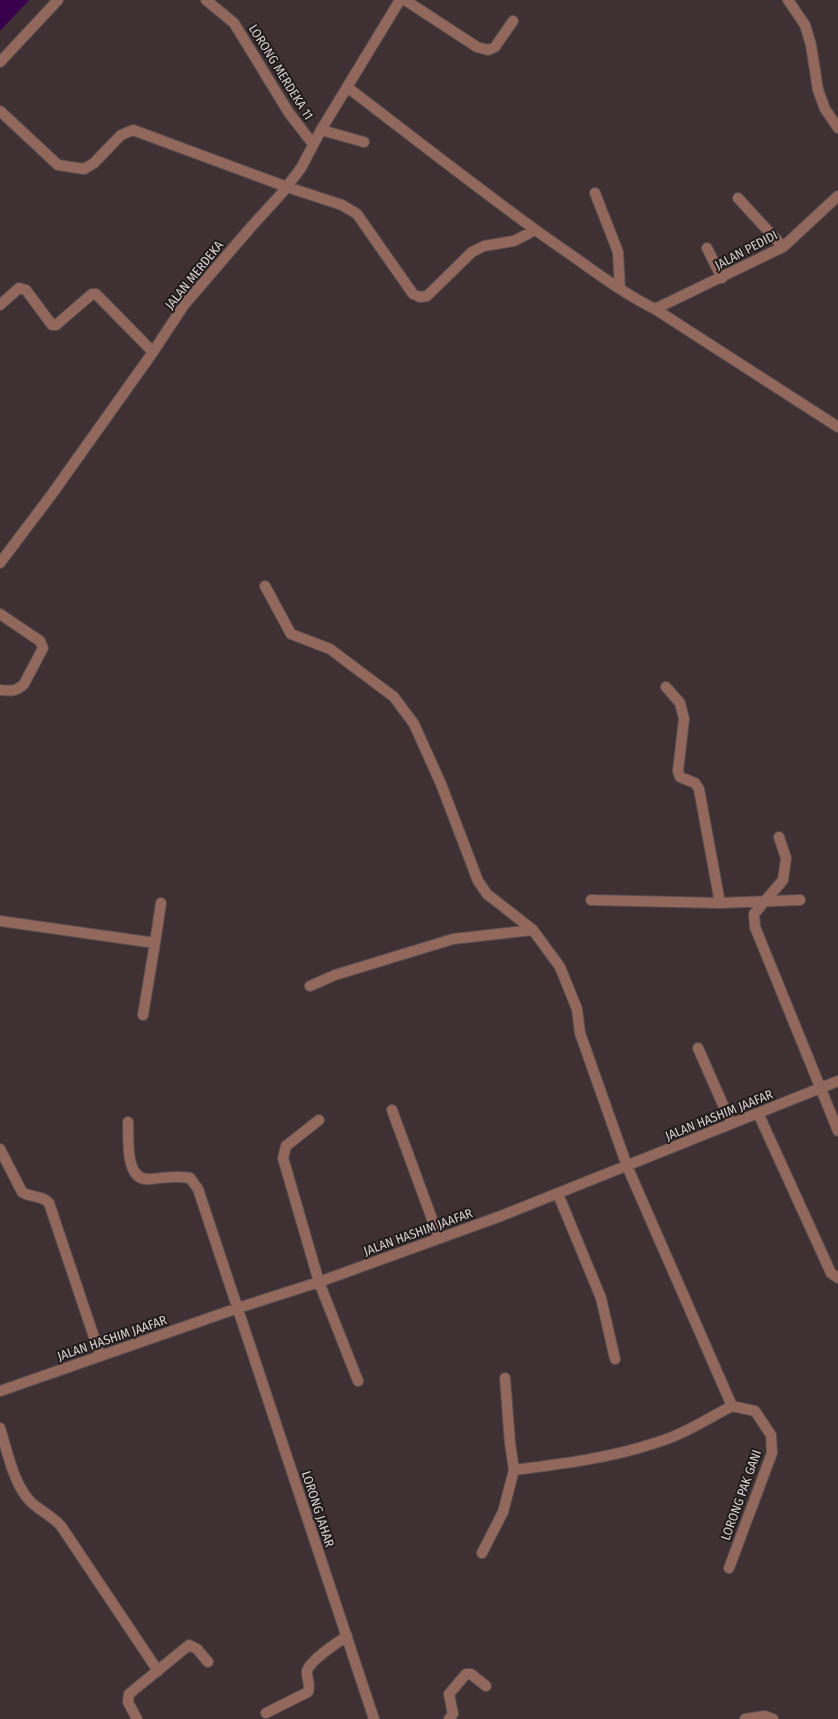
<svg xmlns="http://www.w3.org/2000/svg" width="838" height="1719" viewBox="0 0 838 1719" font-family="'Fira Sans Condensed',sans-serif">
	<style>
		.water { fill: #39004e }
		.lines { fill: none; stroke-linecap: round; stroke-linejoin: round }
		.minor-casing { stroke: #5b4e4f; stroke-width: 12 }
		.minor { stroke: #93685c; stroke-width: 10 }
		.labels { text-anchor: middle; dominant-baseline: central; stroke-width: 4; stroke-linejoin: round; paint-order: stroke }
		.street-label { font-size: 13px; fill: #dad0d1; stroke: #211b1c }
	</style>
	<rect width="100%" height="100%" fill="#3f3133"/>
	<path class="water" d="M0 0H29L0 31Z"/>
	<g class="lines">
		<g class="minor-casing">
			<path id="minor" d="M206 0 234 23 289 113 313 144
				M405 0 477 47 488 50 495 47 513 21
				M788 0 805 25 811 45 818 90 825 109 838 128
				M0 62 58 0
				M347 87C418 141 488 197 561 248 592 269 622 293 655 309L838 427
				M0 111 58 165 84 169 94 163 121 135 133 130 287 187 342 205 357 214 413 294 420 297 427 296 472 252 484 246 514 241 535 230
				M321 130 364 142
				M595 193 618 252 620 289
				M738 198 783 247
				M707 248 722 278
				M0 305 19 288 26 290 52 325H56L92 294H96L153 352
				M655 309 783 247 838 196
				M0 563 52 494 153 352 184 305 251 227 282 193 301 168 321 130 400 0
				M265 586 291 634 330 649 394 697 414 724 441 784 478 881 487 894 533 930 560 967 577 1009 580 1033 627 1166 732 1406C707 1419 683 1435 655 1443 610 1458 562 1464 514 1470
				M0 614 40 641 43 648 24 684C16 692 10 691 0 690
				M666 687 680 703 684 719 678 771 680 777 695 783 699 789 720 903
				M779 837 786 858 783 880 754 914 755 927 838 1131
				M591 900 720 903 800 900
				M0 921 155 943 143 1015
				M155 943 161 903
				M310 986 335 975 453 939 533 930
				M698 1048 731 1123
				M392 1110 439 1238
				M758 1113 831 1273 838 1278
				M319 1120 286 1146 283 1158 319 1282 358 1381
				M128 1122C129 1138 124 1182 150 1179 165 1178 175 1175 190 1178L198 1189 374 1719
				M0 1149 22 1192C31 1198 42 1195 49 1203L100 1355
				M558 1194 601 1298 615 1359
				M0 1391 238 1308 319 1282 501 1216 838 1081
				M0 1428C7 1450 14 1487 32 1503 41 1511 52 1516 61 1526L158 1671
				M482 1553 503 1512 514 1470 510 1443 505 1378
				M729 1568 772 1453 771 1435 755 1411 732 1406
				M266 1713 308 1692C311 1683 306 1678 307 1671 310 1660 337 1643 347 1636
				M137 1719 128 1702 129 1694 189 1645 197 1649 208 1662
				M449 1719 453 1714 449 1694 466 1674H471L486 1686
				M745 1719 765 1716 773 1719"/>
		</g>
		<use href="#minor" class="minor"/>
	</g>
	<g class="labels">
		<g class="street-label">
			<text transform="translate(281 72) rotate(58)">LORONG MERDEKA 11</text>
			<text transform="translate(746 250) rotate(-28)">JALAN PEDIDI</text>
			<text transform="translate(194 275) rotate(-51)">JALAN MERDEKA</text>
			<text transform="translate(719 1115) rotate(-22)">JALAN HASHIM JAAFAR</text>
			<text transform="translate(418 1232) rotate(-20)">JALAN HASHIM JAAFAR</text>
			<text transform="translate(112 1338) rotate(-19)">JALAN HASHIM JAAFAR</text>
			<text transform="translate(741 1495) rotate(-70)">LORONG PAK GANI</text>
			<text transform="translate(318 1509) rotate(72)">LORONG JAHAR</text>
		</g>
	</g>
</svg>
